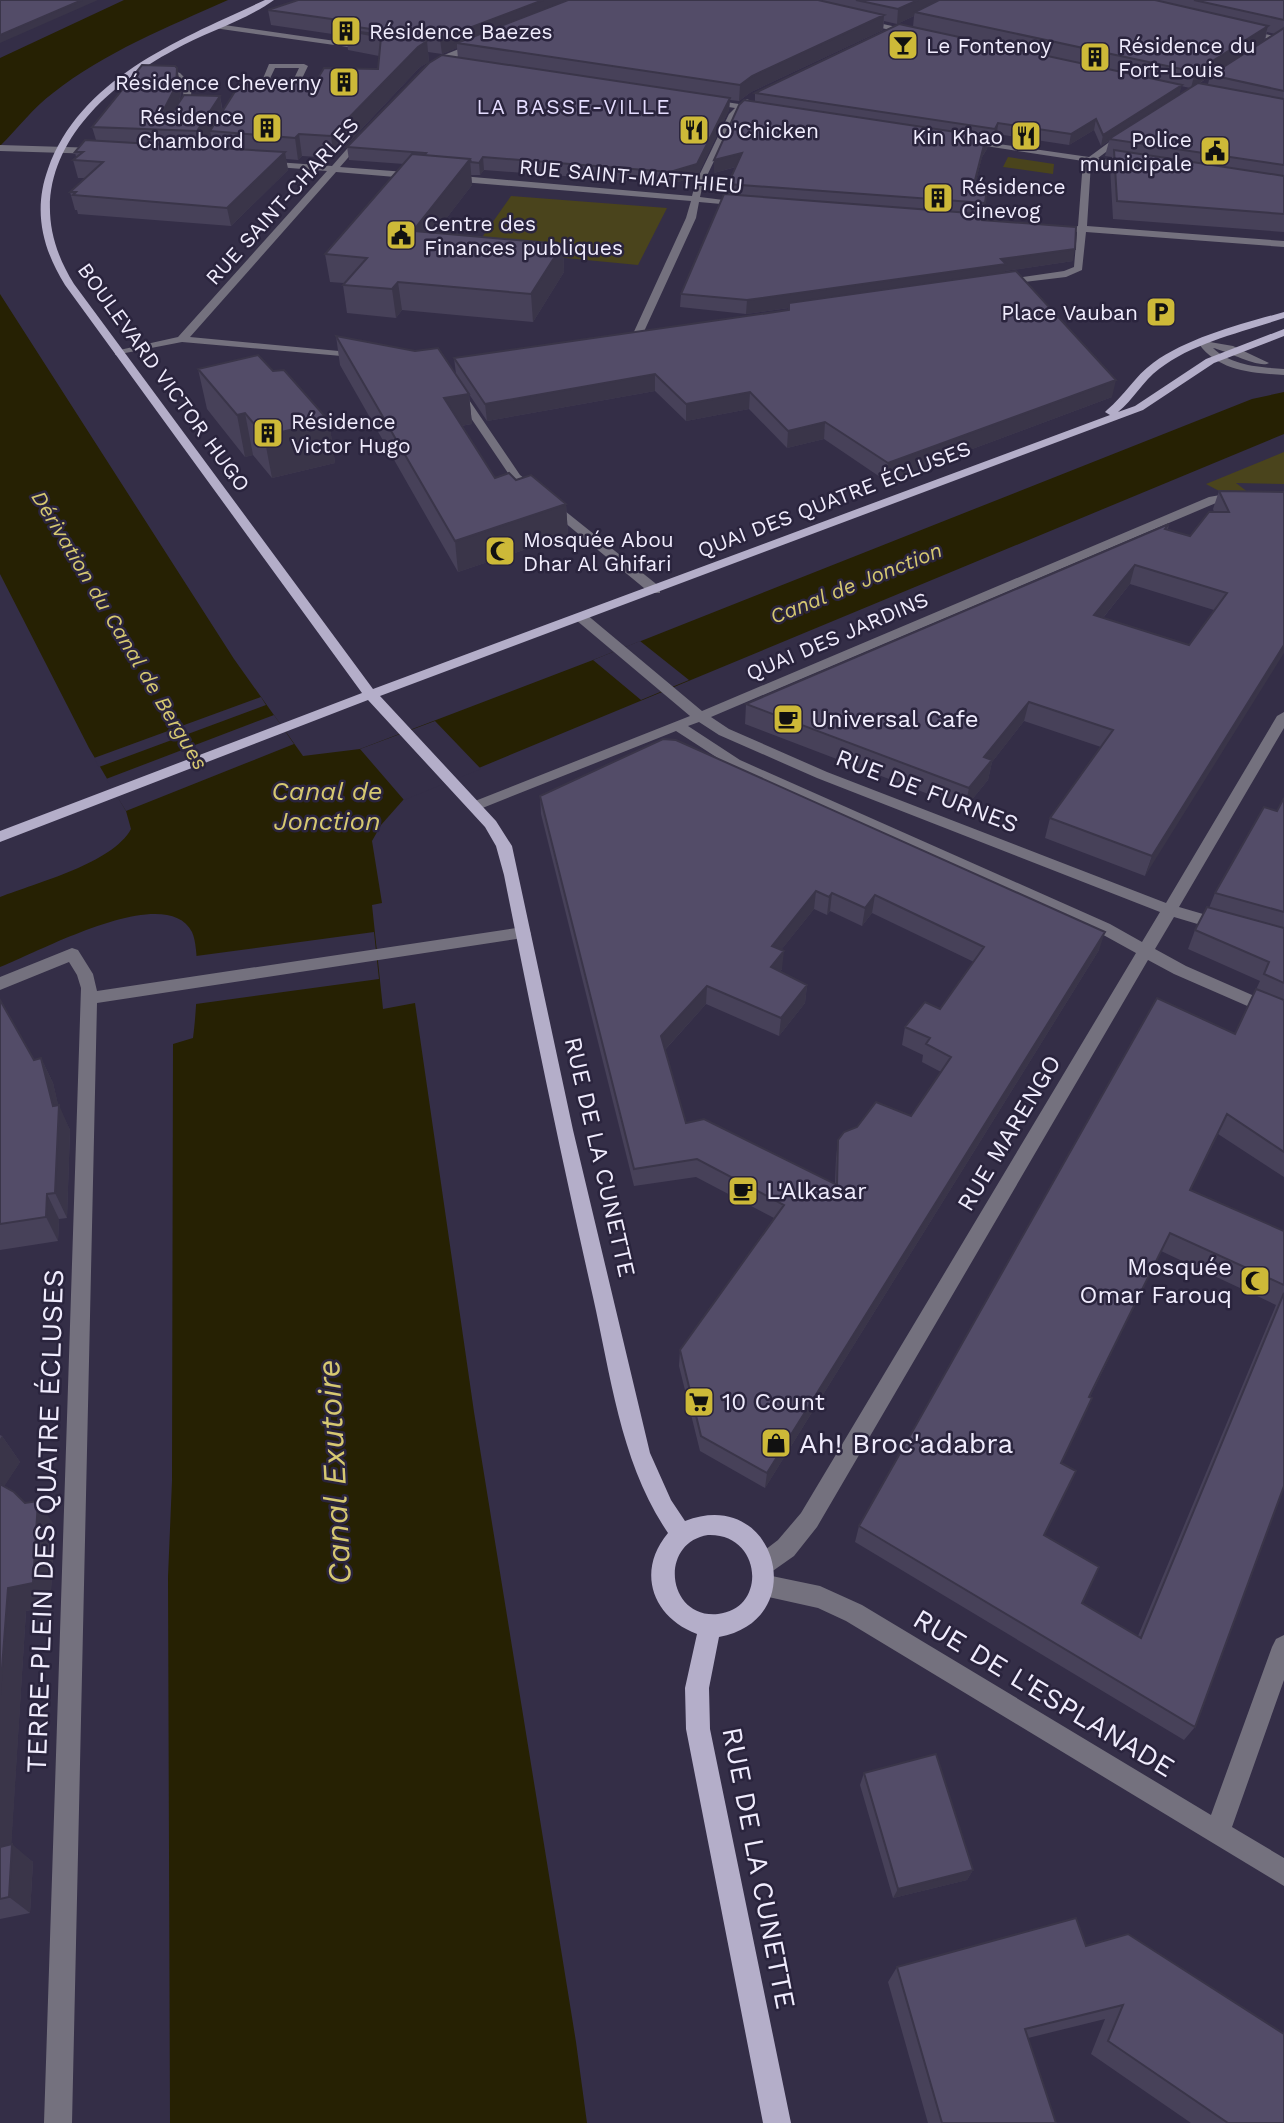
<svg xmlns="http://www.w3.org/2000/svg" width="1284" height="2123" viewBox="0 0 1284 2123" font-family="'Work Sans',sans-serif">
	<style>
		.green { fill: #4a441c }
		.water { fill: #262103 }
		.pier { fill: #342e47 }
		.lines { fill: none; stroke-linecap: round; stroke-linejoin: round }
		.minor { fill: #74717e; fill-rule: evenodd }
		.major { fill: #b4aec9; fill-rule: evenodd }
		.wall { fill: #474159; fill-rule: evenodd }
		.shaded-wall { fill: #3a3549 }
		.building { fill: #534c68; stroke: #3a3549; stroke-width: 2; fill-rule: evenodd }
		.labels { text-anchor: middle; dominant-baseline: central; stroke-width: 5; stroke-linejoin: round; paint-order: stroke }
		.far-poi-label { font-size: 21px; fill: #f0ecfd; stroke: #2a243d; text-anchor: start }
		.far-neighbourhood-label { font-size: 21px; letter-spacing: 2px; fill: #e5ddff; stroke: #2a243d }
		.far-street-label { font-size: 21px; fill: #f0ecfd; stroke: #2a243d }
		.far-water-label { font-size: 21px; font-style: italic; fill: #d6c871; stroke: #2a243d }
		.poi-label { font-size: 24px; fill: #f0ecfd; stroke: #2a243d; text-anchor: start }
		.street-label { font-size: 24px; fill: #f0ecfd; stroke: #2a243d }
		.water-label { font-size: 26px; font-style: italic; fill: #d6c871; stroke: #2a243d }
		.near-poi-label { font-size: 28px; fill: #f0ecfd; stroke: #2a243d; text-anchor: start }
		.near-street-label { font-size: 28px; fill: #f0ecfd; stroke: #2a243d }
		.near-water-label { font-size: 32px; font-style: italic; fill: #d6c871; stroke: #2a243d }
	</style>
	<rect width="100%" height="100%" fill="#342e47"/>
	<path class="green" d="M1008 157 1054 164 1053 174 1003 167Z
		M511 196 667 208 638 265 493 251 478 243Z
		M1284 452V484L1236 483 1249 493H1223L1206 484Z"/>
	<path class="water" d="M124 0H228C168 27 105 52 53 93 33 108 18 128 0 146V58Z
		M0 294 234 659 303 756 360 749 593 660 1252 399 1284 392V434L404 799 381 825 372 841 382 903 372 905 383 1009 415 1003 474 1412 576 2042 587 2123H170L168 1577 172 1481 173 1044 193 1038C196 1016 201 951 192 932 166 881 37 953 0 967V897C36 883 113 863 131 829L126 811 89 748 0 574Z"/>
	<path class="pier" d="M640 641 689 680 641 700 593 660Z
		M261 697 266 705 99 767 94 758Z
		M274 715 294 744 126 811 106 779Z
		M435 721 481 769 404 800 360 749Z
		M374 932 379 979 196 1004V956Z"/>
	<g class="lines">
		<path class="minor" d="M860 19 915 31 919 33 915 35 857 23Z
			M217 24 370 46 374 48 370 50 214 28Z
			M1242 29 1284 38V42L1239 33Z
			M476 42 483 44 431 70 424 68 444 55Z
			M269 64H304L308 66 295 93 273 91 289 89 299 68H275L263 93H257Z
			M156 66 180 73 192 85 190 106 183 117 176 115 182 106 184 86 174 77 156 70Z
			M706 99 739 104 747 99 751 101 747 105 765 110 761 112 743 109 736 115 703 184 700 197 747 203 743 206 699 202 696 218 641 338 632 336 686 218 691 201 450 181 446 178 450 175 692 196 695 184 729 114 735 108 703 103Z
			M1123 132 1130 134 1098 158 1139 166 1135 169 1091 163 1087 226 1284 241V247L1086 232 1082 270 1066 277 999 285 997 283 1002 280 1064 271 1074 267 1077 232 1066 229 1078 226 1083 161 966 143 963 139 1089 157Z
			M360 134 367 136 340 167 419 173 423 176 419 179 336 172 190 337 360 353 365 356 364 358 182 342 115 355V351L178 337 327 171 265 166 262 161 332 166Z
			M0 145 98 148 102 151 98 154 0 151Z
			M1204 341 1233 346 1269 363C1260 369 1227 351 1213 348 1232 366 1259 367 1284 369V375C1253 373 1218 371 1199 344Z
			M453 388H461L520 475 660 587V593H650L512 479 452 390Z
			M1237 492 1284 493V501L1237 500 1216 503 711 717 729 729 827 772 1166 903 1277 716 1284 712V728L1179 907 1227 921 1229 925 1221 931 1174 917 1155 949 1186 966 1284 1009V1022L1174 974 1148 960 817 1527 794 1556 767 1575 820 1586 862 1605 1211 1815 1272 1647 1276 1639 1284 1635V1680L1232 1827 1284 1858V1886L846 1621 818 1608 764 1596 756 1593 753 1585 756 1577 761 1575 756 1573 753 1565 756 1557 778 1540 801 1513 1136 953 1098 932 730 766 676 731 480 809 475 811 468 806 470 803 690 716 576 620V614H586L702 711 1209 497ZM699 722 719 735 817 778 1160 912 1142 942 1110 924 740 760 688 726Z
			M523 927 531 933 529 937 97 1003 72 2123H44L81 988 77 975 69 962 0 990V977L72 948 78 950 93 974 97 991Z"/>
		<path class="major" d="M265 0H274C245 21 206 32 174 50 84 98 10 182 74 284L373 689 1110 415 1105 412 1107 410C1124 396 1135 376 1153 363 1189 337 1241 324 1284 312V318C1243 332 1194 342 1159 369 1143 381 1133 400 1118 412L1135 406 1206 359 1284 329V336L1214 363 1143 410 380 696 496 821 512 846 573 1130 650 1453 671 1500 685 1521C776 1485 813 1620 719 1637L709 1688 710 1729 791 2123H763L686 1729 685 1688 697 1634C652 1617 636 1571 668 1533 621 1464 611 1377 593 1297 561 1156 532 1016 504 875L496 846 485 827 368 700 0 842V831L362 693 65 285C42 248 33 210 48 169 81 76 184 38 265 0ZM708 1535C762 1533 768 1609 718 1614 667 1619 658 1543 708 1535Z"/>
	</g>
	<path class="wall" d="M298 0H1284V232L1113 219 1110 167 1112 157 1105 156 1109 141 1101 146 1094 130 1069 145 997 134 993 140 989 139 987 149 982 157 974 188 987 189 982 220 1073 261 1005 271 1004 273 1112 397 886 481 824 439 787 448 749 409 686 421 655 391 487 421 469 394 472 424 461 426 495 478 516 480 566 504 568 535 458 572 340 365 336 336 456 374 454 358 789 310V308L746 314 680 307 681 294 728 194V184L736 167 714 173 755 102V93L913 27 914 16 897 24 884 21 883 30 751 92 739 101 730 100 729 110 697 177 670 184 484 170 480 175H471L472 185 435 233 563 244 564 272 533 322 402 310 396 318 347 313 343 285 344 283 330 282 325 254 404 164 349 160 347 147 458 58 457 48 442 54 428 52 429 62 420 67 334 158 302 156 298 160 286 159 288 170 231 226 78 214 77 210H75L70 192 85 178H78L73 160 76 157 75 152 96 140 92 127 181 87 180 101 220 96 223 112 315 83 378 69 379 56 348 50 346 36 271 25 268 10ZM1267 32 1275 34 1265 41ZM1210 76 1208 84 1200 83ZM1181 86 1190 88 1179 95ZM211 135 213 147H203Z
		M198 369 273 371 329 421 335 463 272 478 253 455 245 457 207 409Z
		M1219 491 1284 492 1145 876 1045 838 1050 818 1101 747 1024 721 992 762 988 780 965 808 745 724 746 704 1169 524 1168 529 1190 536 1214 512 1213 509ZM1130 584 1214 610 1189 645 1103 618Z
		M540 796 1099 950 765 1488 700 1451 679 1366 680 1350 774 1218 696 1177 634 1186 541 814ZM814 909 827 915 830 911 862 926 872 913 974 962 940 1009 905 1027 902 1045 923 1055 922 1062 941 1072 911 1116 838 1140 836 1158 835 1184 686 1123 665 1050 706 1004 779 1036 805 1003 807 985 780 972 782 969 781 950Z
		M1284 798V1177L1218 1134 1190 1190 1284 1231V1486L1195 1727 1184 1740 855 1542 859 1526 1235 1034 1260 981 1188 949 1195 930 1209 908 1215 893 1277 811ZM1161 1251 1276 1305 1138 1636 1082 1603 1044 1535 1061 1463 1092 1398 1090 1397Z
		M0 1000 34 1060 41 1058 53 1083 58 1105 70 1130 67 1218 59 1219 58 1241 0 1250Z
		M0 1435 2 1436 20 1462 4 1486 55 1526 50 1606 26 1611 11 1845 33 1862 30 1913 0 1919Z
		M864 1773 973 1870 967 1880 893 1898 860 1785Z
		M1086 1946 1284 2123H1191L1091 2054 1105 2019 1028 2038 1056 2123H928L888 1982 897 1967Z"/>
	<path class="shaded-wall" d="M82 0H98L0 43V35Z
		M543 0H583L457 43V48L442 54 440 39Z
		M918 0H947L915 12 914 16 897 24 898 9Z
		M884 15 883 30 751 92 739 101 740 85 752 76Z
		M1268 26 1264 41 1211 75 1210 76 1191 88 1195 72Z
		M427 41 429 62 420 67 334 158 331 136 418 47Z
		M177 68 181 87 179 105 166 130 162 113Z
		M1182 85 1179 95 1101 146 1103 135Z
		M220 96 223 116 210 131 211 135 201 151 197 131Z
		M730 98 729 110 697 177 670 184V172Z
		M1096 119 1094 130 1069 145 1071 134Z
		M998 123 997 134 993 140 995 129Z
		M299 134 302 156 298 160 295 138Z
		M989 137 987 149 982 157 971 200 973 188 984 145Z
		M285 152 288 170 231 226 227 208Z
		M742 153V165L714 173V160Z
		M483 157 484 170 480 175 479 163Z
		M470 159 472 185 416 258 413 231Z
		M563 244 564 272 533 322 531 294Z
		M1075 249 1073 261 1005 271 1004 277 746 314 747 300 1001 259Z
		M398 282 402 310 396 318 392 289Z
		M655 374V391L487 421 485 404Z
		M1116 380 1112 397 886 481 888 463Z
		M750 392 749 409 686 421V404Z
		M469 394 472 424 447 428 444 398Z
		M245 413 253 455 245 457 237 415Z
		M329 421 335 463 272 478 264 436Z
		M825 422 824 439 787 448 788 431Z
		M566 504 568 535 458 572 455 541Z
		M1135 565 1130 584 1089 635 1094 615Z
		M1284 645V653L1145 876 1152 856Z
		M1029 702 1024 721 992 762 988 780 965 808 969 788 984 757Z
		M816 891 814 909 770 964 772 946Z
		M832 893 830 911 827 915 829 897Z
		M875 895 872 913 862 926 865 908Z
		M1105 932 1099 950 765 1488 767 1473Z
		M784 951 782 969 769 985 771 967Z
		M807 985 805 1003 779 1036 781 1018Z
		M707 986 706 1004 661 1054V1036Z
		M41 1058 53 1083 59 1108V1105L70 1130 67 1218 55 1193 53 1106Z
		M47 1194 59 1219 58 1241 46 1217Z
		M2 1436 20 1462 0 1493V1439Z
		M38 1501 55 1526 50 1606 26 1611 10 1866 0 1858V1695L8 1588Z
		M12 1844 33 1862 30 1913 9 1897Z
		M973 1870 967 1880 893 1898 898 1889Z"/>
	<path class="building" d="M0 0H82L0 35Z
		M298 0H543L440 39 350 26 353 22 268 10Z
		M568 0H818L884 15 752 76 740 85 457 43Z
		M856 0H918L898 9Z
		M939 0H1155L1268 26 1195 72 915 12Z
		M1194 0H1284V20Z
		M899 24 1182 85 1103 135 1096 119 1071 134 998 123 995 129 755 93Z
		M1284 28V91L1211 75Z
		M345 30 427 41 418 47 331 136 299 134 295 138 210 131 241 82 315 83 324 68 378 69 381 37Z
		M442 55 730 98 697 164 670 172 483 157 479 163 471 162 470 159 424 155 426 153 347 147 429 63Z
		M142 65 175 66 177 68 176 86 162 113H172L184 95 220 96 197 131 92 127Z
		M1198 83 1284 99V165L1109 139Z
		M744 100 989 137 984 145 973 188 987 189 985 203 728 184 742 153 714 160 739 105Z
		M85 140 285 152 227 208 73 195 76 192H70L103 162 73 160 83 152H75Z
		M1114 150 1284 176V214L1117 201Z
		M412 154 470 159 413 231 563 244 531 294 398 282 392 289 343 285 367 258 325 254Z
		M724 194 983 214 982 220 1076 227 1075 249 1001 259 1006 264 747 300 681 294Z
		M1016 271 1116 380 888 463 825 422 788 431 750 392 686 404 655 374 485 404 454 358 789 310V303Z
		M336 336 415 351 438 348 469 394 444 398 495 478 509 473 516 480 531 475 566 504 455 541Z
		M258 355 273 371 284 370 329 421 264 436 245 413 237 415 198 369Z
		M1219 491 1284 492V645L1152 856 1050 818 1113 730 1029 702 984 757 992 760 969 788 746 704 1169 524 1165 529 1190 536 1209 512H1229ZM1135 565 1227 593 1189 645 1094 615Z
		M663 739 676 740 1105 932 767 1473 701 1436 680 1350 784 1205 697 1159 634 1169 540 796ZM816 891 829 897 832 893 865 908 875 895 984 947 940 1009 925 1002 905 1027 930 1038 926 1044 951 1057 911 1116 876 1102 857 1127 844 1132 838 1140 837 1185 704 1119 686 1123 661 1036 707 986 781 1018 807 985 771 967 784 951 772 946Z
		M1284 798V912L1215 893 1264 807 1277 811Z
		M1207 907 1284 928V983L1264 974 1269 962 1195 930Z
		M1256 989 1284 1000V1152L1227 1114 1190 1190 1284 1231V1285L1170 1233 1089 1397 1092 1398 1061 1463 1076 1471 1044 1535 1099 1567 1082 1603 1141 1638 1284 1293V1486L1195 1727 859 1526 1157 998 1235 1034Z
		M0 1000 34 1060 41 1058 53 1106 59 1105 55 1193 47 1194 46 1217 0 1224Z
		M0 1484 14 1492 25 1503 38 1501 33 1583 8 1588 0 1695Z
		M936 1754 973 1870 898 1889 864 1773Z
		M12 1844 9 1897 0 1899V1847Z
		M1076 1918 1086 1946 1128 1934 1284 2034V2123H1228L1108 2041 1123 2005 1025 2029 1056 2123H942L897 1967Z"/>
	<defs>
		<g id="building-square" transform="scale(1.575)"><rect x="-9" y="-9" width="18" height="18" rx="4" fill="#cdb938" stroke="#2a243d"/><path d="M-4-6H4V6H1V3H-1V6H-4ZM-2.5-4.3h1.7v1.8h-1.7ZM.8-4.3h1.7v1.8H.8ZM-2.5-1h1.7V.8h-1.7ZM.8-1h1.7V.8H.8Z" fill="#111"/></g>
		<g id="bar-square" transform="scale(1.575)"><rect x="-9" y="-9" width="18" height="18" rx="4" fill="#cdb938" stroke="#2a243d"/><path d="M-6-5H6L.8 .8V4.5H3.5V6h-7V4.5H-.8V.8Z" fill="#111"/></g>
		<g id="restaurant-square" transform="scale(1.575)"><rect x="-9" y="-9" width="18" height="18" rx="4" fill="#cdb938" stroke="#2a243d"/><path d="M-5-6h1v4h1v-4h1v4h1v-4h1v5L-1.5 .5V6h-2V.5L-5-1ZM5-6V6H3V1.5H1.5Q1.5-4 5-6Z" fill="#111"/></g>
		<g id="civic-square" transform="scale(1.575)"><rect x="-9" y="-9" width="18" height="18" rx="4" fill="#cdb938" stroke="#2a243d"/><path d="M-.6-6.5H3V-4.5H.6V-3L4-1V1h2V6H-6V1h2V-1L-.6-3ZM-1.2 2.5V6h2.4V2.5Z" fill="#111"/></g>
		<g id="parking-square" transform="scale(1.575)"><rect x="-9" y="-9" width="18" height="18" rx="4" fill="#cdb938" stroke="#2a243d"/><path d="M-3.5-5.5H1a3.5 3.5 0 0 1 0 7H-1V5.5H-3.5ZM-1-3.4V-.6H.8a1.4 1.4 0 0 0 0-2.8Z" fill="#111"/></g>
		<g id="mosque-square" transform="scale(1.575)"><rect x="-9" y="-9" width="18" height="18" rx="4" fill="#cdb938" stroke="#2a243d"/><path d="M3.5-4.9A6 6 0 1 0 3.5 4.9A5 5 0 1 1 3.5-4.9Z" fill="#111"/></g>
		<g id="cafe-square" transform="scale(1.575)"><rect x="-9" y="-9" width="18" height="18" rx="4" fill="#cdb938" stroke="#2a243d"/><path d="M-5.5-4.5H6V0H3Q3 3.5 0 3.5H-2.5Q-5.5 3.5-5.5 0ZM3-3.2v2h1.7v-2ZM-6 4.5H4V6H-6Z" fill="#111"/></g>
		<g id="supermarket-square" transform="scale(1.575)"><rect x="-9" y="-9" width="18" height="18" rx="4" fill="#cdb938" stroke="#2a243d"/><path d="M-6-5.5h2.5l.6 2H6L4.5 2H-2.5L-4.4-4H-6ZM-1.5 3.2a1.3 1.3 0 1 0 .1 0ZM3 3.2a1.3 1.3 0 1 0 .1 0Z" fill="#111"/></g>
		<g id="shop-square" transform="scale(1.575)"><rect x="-9" y="-9" width="18" height="18" rx="4" fill="#cdb938" stroke="#2a243d"/><path d="M-5-2.5h2.3a2.7 3.5 0 0 1 5.4 0H5L5.5 6h-11ZM-1.5-2.5h3a1.5 2.3 0 0 0-3 0Z" fill="#111"/></g>
	</defs>
	<g fill-rule="evenodd">
		<use href="#building-square" x="346" y="31"/>
		<use href="#bar-square" x="903" y="45"/>
		<use href="#building-square" x="1095" y="57"/>
		<use href="#building-square" x="344" y="82"/>
		<use href="#building-square" x="267" y="128"/>
		<use href="#restaurant-square" x="694" y="130"/>
		<use href="#restaurant-square" x="1026" y="136"/>
		<use href="#civic-square" x="1215" y="151"/>
		<use href="#building-square" x="938" y="198"/>
		<use href="#civic-square" x="401" y="235"/>
		<use href="#parking-square" x="1161" y="312"/>
		<use href="#building-square" x="268" y="433"/>
		<use href="#mosque-square" x="500" y="551"/>
		<use href="#cafe-square" x="788" y="719"/>
		<use href="#cafe-square" x="743" y="1191"/>
		<use href="#mosque-square" x="1255" y="1281"/>
		<use href="#supermarket-square" x="699" y="1402"/>
		<use href="#shop-square" x="776" y="1443"/>
	</g>
	<g class="labels">
		<g class="far-poi-label">
			<text x="369" y="31">Résidence Baezes</text>
			<text x="926" y="45">Le Fontenoy</text>
			<text x="1118" y="45">Résidence du<tspan x="1118" dy="24">Fort-Louis</tspan></text>
			<text x="321" y="82" text-anchor="end">Résidence Cheverny</text>
			<text x="244" y="116" text-anchor="end">Résidence<tspan x="244" dy="24">Chambord</tspan></text>
			<text x="717" y="130">O'Chicken</text>
			<text x="1003" y="136" text-anchor="end">Kin Khao</text>
			<text x="1192" y="139" text-anchor="end">Police<tspan x="1192" dy="24">municipale</tspan></text>
			<text x="961" y="186">Résidence<tspan x="961" dy="24">Cinevog</tspan></text>
			<text x="424" y="223">Centre des<tspan x="424" dy="24">Finances publiques</tspan></text>
			<text x="1138" y="312" text-anchor="end">Place Vauban</text>
			<text x="291" y="421">Résidence<tspan x="291" dy="24">Victor Hugo</tspan></text>
			<text x="523" y="539">Mosquée Abou<tspan x="523" dy="24">Dhar Al Ghifari</tspan></text>
		</g>
		<g class="far-neighbourhood-label">
			<text x="574" y="106">LA BASSE-VILLE</text>
		</g>
		<g class="far-street-label">
			<text transform="translate(631 176) rotate(5)">RUE SAINT-MATTHIEU</text>
			<text transform="translate(282 201) rotate(-48)">RUE SAINT-CHARLES</text>
			<text transform="translate(164 377) rotate(54)">BOULEVARD VICTOR HUGO</text>
			<text transform="translate(834 499) rotate(-21)">QUAI DES QUATRE ÉCLUSES</text>
			<text transform="translate(837 636) rotate(-23)">QUAI DES JARDINS</text>
		</g>
		<g class="far-water-label">
			<text transform="translate(856 583) rotate(-22)">Canal de Jonction</text>
			<text transform="translate(120 630) rotate(59)">Dérivation du Canal de Bergues</text>
		</g>
		<g class="poi-label">
			<text x="811" y="719">Universal Cafe</text>
			<text x="766" y="1191">L'Alkasar</text>
			<text x="1232" y="1267" text-anchor="end">Mosquée<tspan x="1232" dy="28">Omar Farouq</tspan></text>
			<text x="722" y="1402">10 Count</text>
		</g>
		<g class="street-label">
			<text transform="translate(927 791) rotate(21)">RUE DE FURNES</text>
			<text transform="translate(1009 1133) rotate(-59)">RUE MARENGO</text>
			<text transform="translate(600 1157) rotate(77)">RUE DE LA CUNETTE</text>
		</g>
		<g class="water-label">
			<text x="327" y="791">Canal de<tspan x="327" dy="30">Jonction</tspan></text>
		</g>
		<g class="near-poi-label">
			<text x="799" y="1443">Ah! Broc'adabra</text>
		</g>
		<g class="near-street-label">
			<text transform="translate(45 1521) rotate(-88)">TERRE-PLEIN DES QUATRE ÉCLUSES</text>
			<text transform="translate(1044 1693) rotate(31)">RUE DE L'ESPLANADE</text>
			<text transform="translate(759 1868) rotate(79)">RUE DE LA CUNETTE</text>
		</g>
		<g class="near-water-label">
			<text transform="translate(334 1472) rotate(-93)">Canal Exutoire</text>
		</g>
	</g>
</svg>
